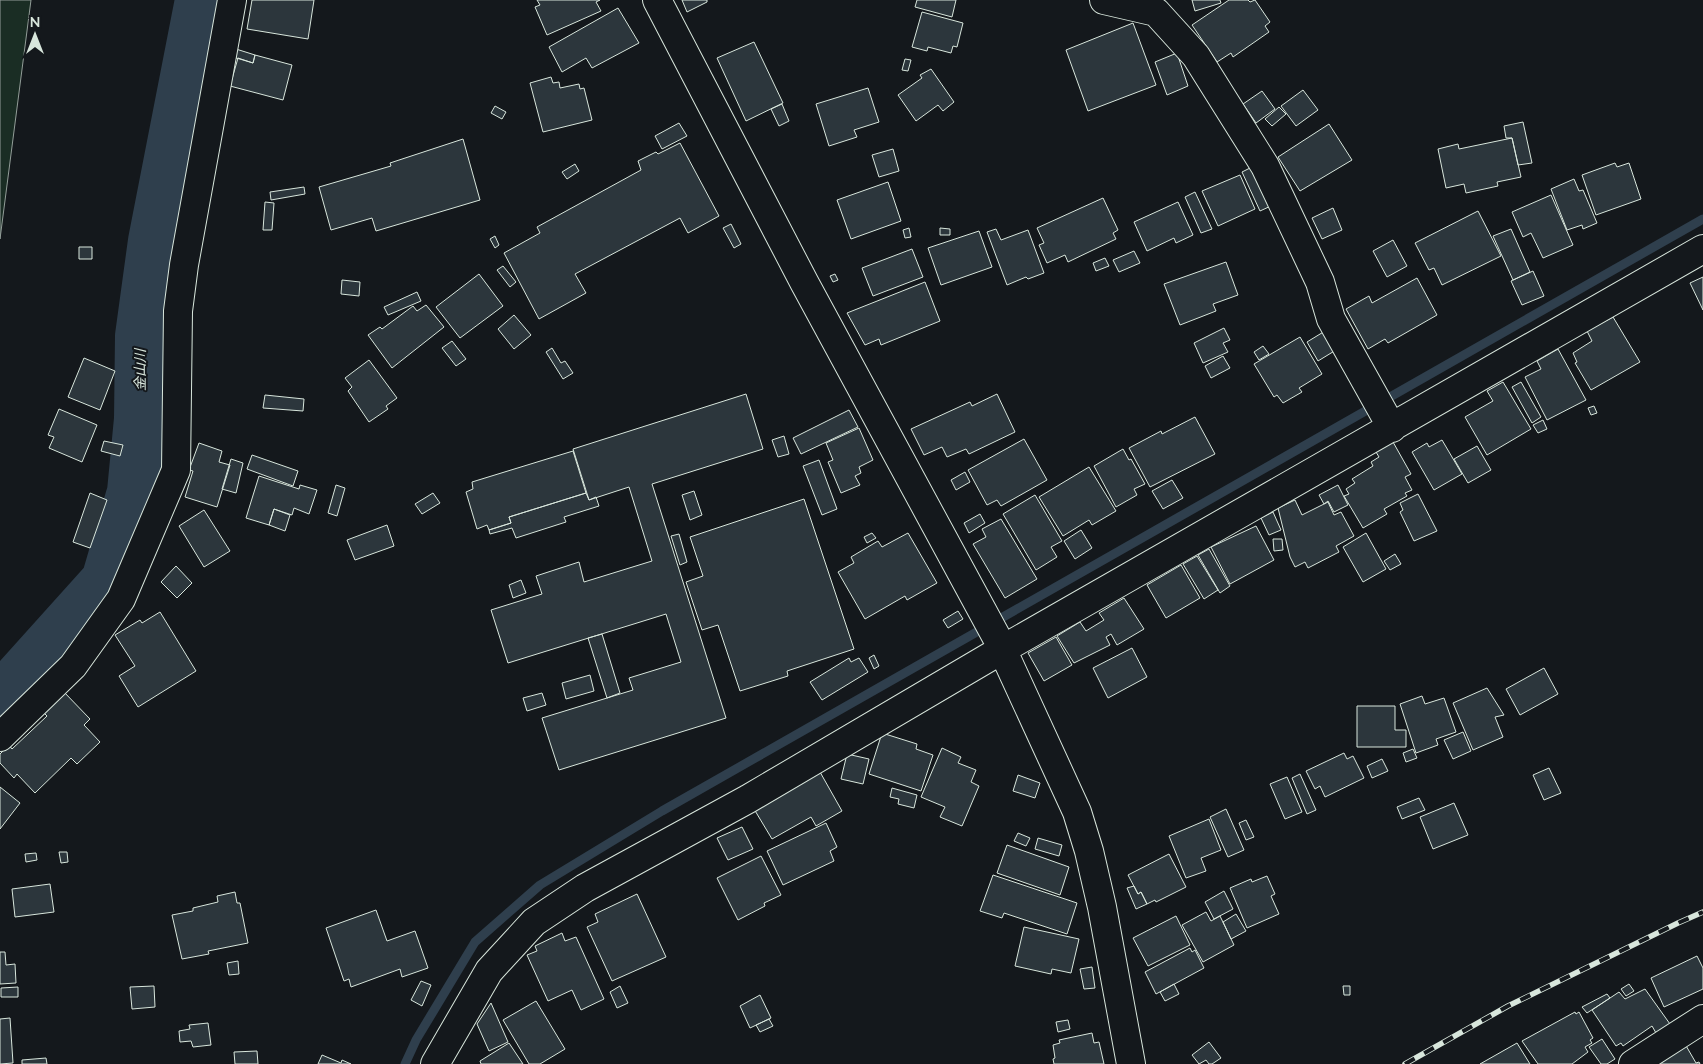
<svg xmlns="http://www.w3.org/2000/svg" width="1703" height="1064" viewBox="0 0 1703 1064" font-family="Mulish,'Noto Sans JP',sans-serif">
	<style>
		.green { fill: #1a2d24; stroke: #939e99 }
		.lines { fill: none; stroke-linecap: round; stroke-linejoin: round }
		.stream { stroke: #2f3f4d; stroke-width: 9 }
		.river { stroke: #2f3f4d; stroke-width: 52 }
		.building { fill: #2c363c; stroke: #d8e6dc }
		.minor-casing { stroke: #d8e6dc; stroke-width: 30 }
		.minor { stroke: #14181c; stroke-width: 28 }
		.rail-casing { stroke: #d8e6dc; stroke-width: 5.5 }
		.rail { stroke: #14181c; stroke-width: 4; stroke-dasharray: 11; stroke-linecap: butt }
		.labels { text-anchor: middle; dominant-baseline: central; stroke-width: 4; stroke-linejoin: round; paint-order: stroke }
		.water-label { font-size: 14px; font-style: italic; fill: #d8e6dc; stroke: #14181c }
	</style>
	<rect width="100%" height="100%" fill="#14181c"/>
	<path class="green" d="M0 0H31L0 239Z"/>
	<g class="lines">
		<path class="stream" d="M405 1064 416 1040 475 942 540 885 662 811 1703 219"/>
		<path class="river" d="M0 700 107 581 133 492 140 419 141 336 154 241 201 0"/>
	</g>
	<path class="building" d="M252 0H314L308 39 247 29Z
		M537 0H600L596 2 601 11 547 35 535 7 540 5Z
		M682 0H707V2L687 12Z
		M917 0H956L952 17 915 7Z
		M1192 0H1220L1221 3 1195 11Z
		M1229 0H1248L1250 2 1255 0 1270 22 1265 26 1269 32 1233 57 1231 53 1217 62 1192 25Z
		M618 8 639 43 592 68 586 58 562 72 549 47Z
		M922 12 963 23 957 47 953 46 951 53 928 47 927 51 912 47Z
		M1133 23 1156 85 1088 111 1066 50Z
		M754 42 783 103 746 121 717 58Z
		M236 49 255 55 253 63 233 57Z
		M1177 53 1188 86 1167 95 1155 62Z
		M255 55 292 65 283 100 230 86 238 58 253 63Z
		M905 59 911 60 908 71 902 70Z
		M931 69 954 102 943 111 938 105 916 121 898 95 922 78 920 75Z
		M551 77 553 83 559 82 560 88 579 84 580 89 584 88 592 120 543 132 530 83Z
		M868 88 879 122 854 130 857 137 829 146 816 104Z
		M1303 90 1318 110 1296 126 1281 106Z
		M1262 91 1275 109 1256 123 1243 104Z
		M782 104 789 121 779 126 771 109Z
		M495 106 506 112 502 119 491 113Z
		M1279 107 1286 114 1272 126 1265 119Z
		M1523 122 1532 163 1518 165 1512 138H1506L1504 126Z
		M679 123 687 136 662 149 655 136Z
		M1329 124 1352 160 1300 191 1278 157Z
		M1512 138 1521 177 1497 182 1498 186 1466 193 1464 184 1446 188 1438 149 1458 144 1459 149Z
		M463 139 480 200 376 231 372 218 331 230 319 187 391 166 390 163Z
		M680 143 719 216 688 233 680 218 575 274 586 293 539 319 504 253 540 233 537 227 641 170 638 161 656 152 658 154Z
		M893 149 899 171 879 177 872 155Z
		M1615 163 1617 167 1629 163 1641 199 1596 215 1582 175Z
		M575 164 579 171 567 179 562 172Z
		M1254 166 1273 205 1260 211 1242 172Z
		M1240 175 1255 209 1218 226 1202 191Z
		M1574 179 1579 191 1583 190 1597 223 1583 229 1582 225 1567 230 1551 189Z
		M888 182 901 221 851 239 837 200Z
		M304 187 305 194 271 200 270 192Z
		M1195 192 1212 229 1201 233 1185 197Z
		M1551 195 1573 245 1543 258 1531 233 1523 237 1512 212Z
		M1103 198 1118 230 1113 233 1116 239 1068 262 1065 255 1047 263 1039 245 1044 243 1037 228Z
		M265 202 274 203 272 230H263Z
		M1178 202 1193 235 1176 243 1174 238 1147 251 1134 222Z
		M1333 208 1342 230 1322 239 1312 218Z
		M1478 211 1501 256 1442 285 1434 268 1429 270 1415 243Z
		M731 224 741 244 734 248 723 228Z
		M909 228 911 237 905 238 903 230Z
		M940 228 950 229V235H940Z
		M996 229 1001 240 1028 230 1044 273 1028 279 1026 277 1007 285 987 232Z
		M1511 229 1530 272 1513 280 1493 236Z
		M979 231 992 267 941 285 928 248Z
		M495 236 499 245 495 248 490 239Z
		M1393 240 1407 266 1387 277 1373 251Z
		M79 247H92V259H79Z
		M912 249 923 277 873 296 862 268Z
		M1134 251 1140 263 1119 272 1113 260Z
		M1105 258 1109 266 1096 271 1093 263Z
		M1226 262 1238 295 1213 304 1216 311 1180 325 1164 284Z
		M503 266 516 282 510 287 497 270Z
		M1533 271 1544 296 1522 305 1511 281Z
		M479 274 503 306 460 338 436 307Z
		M835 274 838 280 833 282 830 276Z
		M1703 277V310L1690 283Z
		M1417 278 1437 315 1388 343 1385 339 1368 349 1346 309 1369 296 1372 303Z
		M342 280 360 282 359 296 341 294Z
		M925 282 940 321 881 345 879 339 865 345 847 313Z
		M417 292 421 301 388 315 384 307Z
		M426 305 444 327 392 368 368 335 380 327 382 329 413 306 417 311Z
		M514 315 531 335 514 349 498 329Z
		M1613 317 1640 362 1591 390 1575 363 1577 362 1573 353 1592 341 1587 331Z
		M1224 328 1230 340 1223 343 1228 352 1203 363 1194 343Z
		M1325 331 1336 350 1318 361 1307 342Z
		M1300 337 1322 374 1299 388 1302 392 1283 403 1277 395 1274 397 1254 364Z
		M452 341 466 359 456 366 442 348Z
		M1263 346 1269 354 1259 360 1254 352Z
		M552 348 561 363 565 361 573 373 563 379 546 352Z
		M1558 349 1586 400 1547 420 1525 377 1541 369 1537 361Z
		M1223 356 1230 368 1211 378 1205 366Z
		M84 358 115 371 100 410 68 397Z
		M369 360 397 398 386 406 388 409 369 422 348 391 352 387 345 378Z
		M1503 382 1531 429 1487 455 1465 417 1493 401 1487 391Z
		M1521 382 1541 417 1532 423 1512 387Z
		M746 394 763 449 652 484 726 718 559 770 542 718 633 690 629 678 681 662 666 614 508 663 491 610 542 594 536 576 579 562 584 582 652 561 629 487 589 500 573 449Z
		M997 394 1015 432 969 454 966 449 947 457 942 447 924 455 911 429 970 402 972 406Z
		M265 395 304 399 303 411 263 408Z
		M1594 406 1597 413 1591 415 1588 408Z
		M59 409 97 425 82 462 49 448 54 437 48 435Z
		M849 410 858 427 801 454 793 438Z
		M1195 417 1215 454 1150 487 1129 448 1161 431 1162 434Z
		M1543 420 1547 429 1538 433 1533 425Z
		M859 428 873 460 859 467 861 473 855 476 860 485 841 493 828 462 833 460 826 443Z
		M784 436 789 454 778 457 772 440Z
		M1024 439 1047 480 1001 506 997 500 987 505 968 470Z
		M1442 440 1462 474 1434 490 1412 452 1427 443 1429 447Z
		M104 441 123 445 120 456 101 451Z
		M1393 442 1411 474 1405 477 1412 490 1405 493 1407 496 1384 509 1387 514 1363 528 1344 496 1349 494 1346 489 1355 483 1352 479 1373 466 1371 462 1379 457 1376 452Z
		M199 443 222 451 219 462 230 465 217 507 185 497 193 471 189 470Z
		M1477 446 1491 470 1468 483 1454 459Z
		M1123 449 1129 460 1131 459 1145 484 1134 489 1137 495 1116 507 1094 466Z
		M573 451 586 493 509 517 511 523 489 530 487 525 477 529 466 492 473 489 472 482Z
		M252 455 298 471 293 486 247 469Z
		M231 459 243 463 236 493 222 489Z
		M819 460 837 509 822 515 803 466Z
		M1089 467 1116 511 1092 525 1089 520 1063 536 1039 497Z
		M965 472 970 482 956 490 951 480Z
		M259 476 299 489 300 485 317 490 309 514 294 508 292 515 274 509 269 525 246 518Z
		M1172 480 1183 498 1163 509 1152 491Z
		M336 485 345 488 337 516 328 513Z
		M1338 485 1348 505 1334 512 1328 501 1324 504 1319 495Z
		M694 491 702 515 690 520 682 495Z
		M90 493 107 500 90 548 73 542Z
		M433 493 440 503 422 514 415 504Z
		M586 493 589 500 596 497 599 506 564 517 566 522 516 538 512 528 490 534 489 530 511 523 509 517Z
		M1418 494 1437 531 1414 541 1400 512 1403 510 1400 503Z
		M1035 495 1062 541 1051 547 1057 557 1036 570 1003 514Z
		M804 499 854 649 787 671 788 676 740 691 718 625 702 630 686 582 703 576 690 537Z
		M1295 500 1302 515 1328 502 1334 515 1341 512 1354 536 1336 546 1339 552 1308 568 1305 562 1295 567 1290 557 1278 508Z
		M274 509 290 515 285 531 269 525Z
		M204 510 230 551 204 567 179 526Z
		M1273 512 1281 530 1269 535 1261 518Z
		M980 514 985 523 969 533 964 523Z
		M1001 519 1037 579 1005 598 973 544 986 537 982 529Z
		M387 525 394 546 355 560 347 540Z
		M1256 526 1274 560 1230 584 1211 547Z
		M1081 530 1092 548 1075 559 1064 541Z
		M872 533 876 538 867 543 864 537Z
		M908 533 937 583 907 600 905 596 865 619 838 572 854 563 851 557 878 541 882 547Z
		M1366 533 1386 569 1363 582 1343 547Z
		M679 534 687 562 680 565 671 536Z
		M1273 539H1282L1283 550 1274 551Z
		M1209 549 1230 586 1220 593 1198 555Z
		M1395 554 1401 564 1390 570 1384 561Z
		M1197 556 1218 590 1204 599 1183 564Z
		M1181 565 1200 598 1166 618 1147 585Z
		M176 566 192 583 177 598 161 582Z
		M521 580 526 593 513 598 509 585Z
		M1124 598 1144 629 1117 645 1111 634 1106 637 1110 645 1074 663 1057 636 1080 622 1086 631 1104 620 1099 613Z
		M958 611 963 619 948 628 943 620Z
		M160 612 196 671 138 707 119 676 135 666 115 635 140 620 142 623Z
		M602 634 620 693 607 698 588 638Z
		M1056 637 1072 665 1044 681 1028 653Z
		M1132 648 1147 677 1108 698 1093 668Z
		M874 655 879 666 874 669 869 658Z
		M849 658 851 662 859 658 868 672 822 700 810 682Z
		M1544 668 1558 694 1520 715 1506 689Z
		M590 675 594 691 566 699 562 683Z
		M1487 688 1504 715 1495 717 1503 737 1473 750 1453 703Z
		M63 691 90 719 84 725 100 742 77 764 71 758 35 793 17 774 14 778 0 763V754L9 745 12 749 47 716 43 712Z
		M542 693 546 705 527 711 523 698Z
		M1422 696 1425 704 1444 698 1456 732 1436 739 1438 745 1416 753 1400 704Z
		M1357 706H1395V730H1406V747H1357Z
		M1463 732 1471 751 1453 759 1444 740Z
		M882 733 917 744 916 749 933 755 921 791 869 774Z
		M942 748 961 757 958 763 976 770 971 782 979 786 962 826 940 817 945 807 921 797Z
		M1413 749 1417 758 1406 762 1403 753Z
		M1344 753 1347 759 1353 756 1364 778 1325 797 1320 786 1315 789 1306 771Z
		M847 754 869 759 863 784 841 779Z
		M1382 759 1388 771 1372 778 1367 766Z
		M1549 768 1561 793 1544 800 1533 775Z
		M820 772 842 811 816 826 811 817 772 839 754 809Z
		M1300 774 1316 810 1307 814 1292 778Z
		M1018 775 1040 783 1035 798 1013 791Z
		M1287 777 1302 812 1285 819 1270 784Z
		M0 787 20 803 0 829Z
		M892 788 917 795 914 808 898 804 899 799 890 797Z
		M1419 798 1425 810 1402 819 1397 807Z
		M1454 803 1468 835 1433 849 1420 817Z
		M1226 809 1244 850 1228 857 1210 817Z
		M1209 819 1221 850 1201 858 1206 871 1186 878 1169 836Z
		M1246 820 1254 837 1246 840 1239 823Z
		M826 823 837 847 830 851 834 861 783 885 767 851Z
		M742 827 753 849 728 860 717 838Z
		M1018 833 1030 838 1026 846 1014 841Z
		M1038 838 1062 845 1059 856 1035 849Z
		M1007 845 1069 867 1060 895 997 873Z
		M59 852H67L68 862 61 863Z
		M36 853 37 860 26 862 25 854Z
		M1169 854 1186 887 1156 902 1155 900 1147 904 1141 892 1138 894 1128 875Z
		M761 856 781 895 764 903 765 906 738 920 717 878Z
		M993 875 1077 903 1067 934 1004 913 1002 918 980 911Z
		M1267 876 1275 894 1271 896 1279 914 1247 928 1230 888 1251 879 1252 882Z
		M50 884 54 912 15 917 12 889Z
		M1134 886 1138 894 1141 892 1147 904 1136 909 1127 888Z
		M1224 891 1233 909 1214 919 1205 902Z
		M235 892 237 903H240L248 943 208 951 209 954 182 959 172 915 193 911V908L218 902 217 896Z
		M637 894 666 957 612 981 587 927 598 922 595 914Z
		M376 910 387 941 415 931 428 968 402 977 400 969 351 987 349 979 344 981 326 928Z
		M1206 912 1211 921 1220 916 1234 945 1203 962 1182 925Z
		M1236 914 1246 931 1231 939 1223 922Z
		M1176 916 1190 945 1148 966 1133 938Z
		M1024 927 1079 939 1071 973 1052 969 1051 974 1015 966Z
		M562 933 565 941 576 937 604 999 581 1010 572 990 548 1001 527 955 537 951 535 946Z
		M1190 948 1192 952 1195 950 1204 968 1156 994 1145 972Z
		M0 952H5L6 965 15 964 16 983 0 984Z
		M1697 956 1703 968V989L1664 1007 1651 978Z
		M238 961 239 974 229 975 227 963Z
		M1092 967 1095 988 1084 989 1080 969Z
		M421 981 431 985 422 1006 411 1000Z
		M1174 984 1179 994 1165 1001 1160 992Z
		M1629 984 1634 991 1626 996 1621 989Z
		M154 986 155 1007 132 1009 130 987Z
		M620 986 628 1003 617 1008 610 992Z
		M1343 986H1350V995H1344Z
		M18 987V997H1V988Z
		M1645 989 1670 1024 1656 1033 1652 1026 1623 1046 1621 1043 1616 1046 1592 1010 1619 992 1625 999Z
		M1607 994 1610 998 1587 1013 1582 1007Z
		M760 995 771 1018 750 1028 740 1006Z
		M536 1001 565 1049 540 1064H529L503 1020Z
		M491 1003 508 1042 489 1051 477 1024Z
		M1575 1012 1576 1014 1579 1012 1593 1038 1590 1040 1592 1043 1585 1047 1588 1052 1572 1064H1538L1522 1041Z
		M10 1018 13 1063 0 1064V1019Z
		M769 1019 773 1026 760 1032 756 1025Z
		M1068 1020 1070 1029 1058 1032 1056 1022Z
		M208 1023 211 1045 193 1047 191 1041 180 1042 179 1031 190 1029 189 1025Z
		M1092 1033 1094 1043 1099 1042 1104 1064H1054L1053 1059 1055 1058 1053 1045 1060 1043 1059 1040Z
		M1602 1039 1615 1059 1607 1064H1601L1589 1047Z
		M1209 1042 1221 1058 1212 1064H1209L1206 1060 1199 1064 1192 1055Z
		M509 1043 523 1064H481L480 1061Z
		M1517 1043 1530 1064H1480Z
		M1685 1044 1696 1063 1699 1062 1700 1064H1657Z
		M257 1051 258 1064H235L234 1052Z
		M322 1055 341 1063 342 1060 351 1064H318Z
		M46 1058 47 1064H22V1060Z"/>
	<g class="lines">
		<g class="minor-casing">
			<path id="minor" d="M657 0 804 282 997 638 1077 812 1089 851 1102 907 1131 1064
				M1104 0 1156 12 1196 56 1265 166 1320 282 1331 319 1392 428
				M0 737 73 666 121 599 176 470 178 311 184 265 232 0
				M435 1064 489 971 534 922 585 888 748 799 1003 649 1703 249
				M1633 1064 1703 1019"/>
		</g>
		<use href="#minor" class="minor"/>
		<g class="rail-casing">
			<path id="rail" d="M1405 1064 1508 1006 1678 923 1703 912"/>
		</g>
		<use href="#rail" class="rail"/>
	</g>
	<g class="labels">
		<g class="water-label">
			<text transform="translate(140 370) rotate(-90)">金山川</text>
		</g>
	</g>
	<g transform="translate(35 35)" stroke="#14181c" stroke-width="4" paint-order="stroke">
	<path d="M0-4L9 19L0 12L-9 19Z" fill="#d8e6dc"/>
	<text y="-8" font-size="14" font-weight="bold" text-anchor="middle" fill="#d8e6dc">N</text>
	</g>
</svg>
